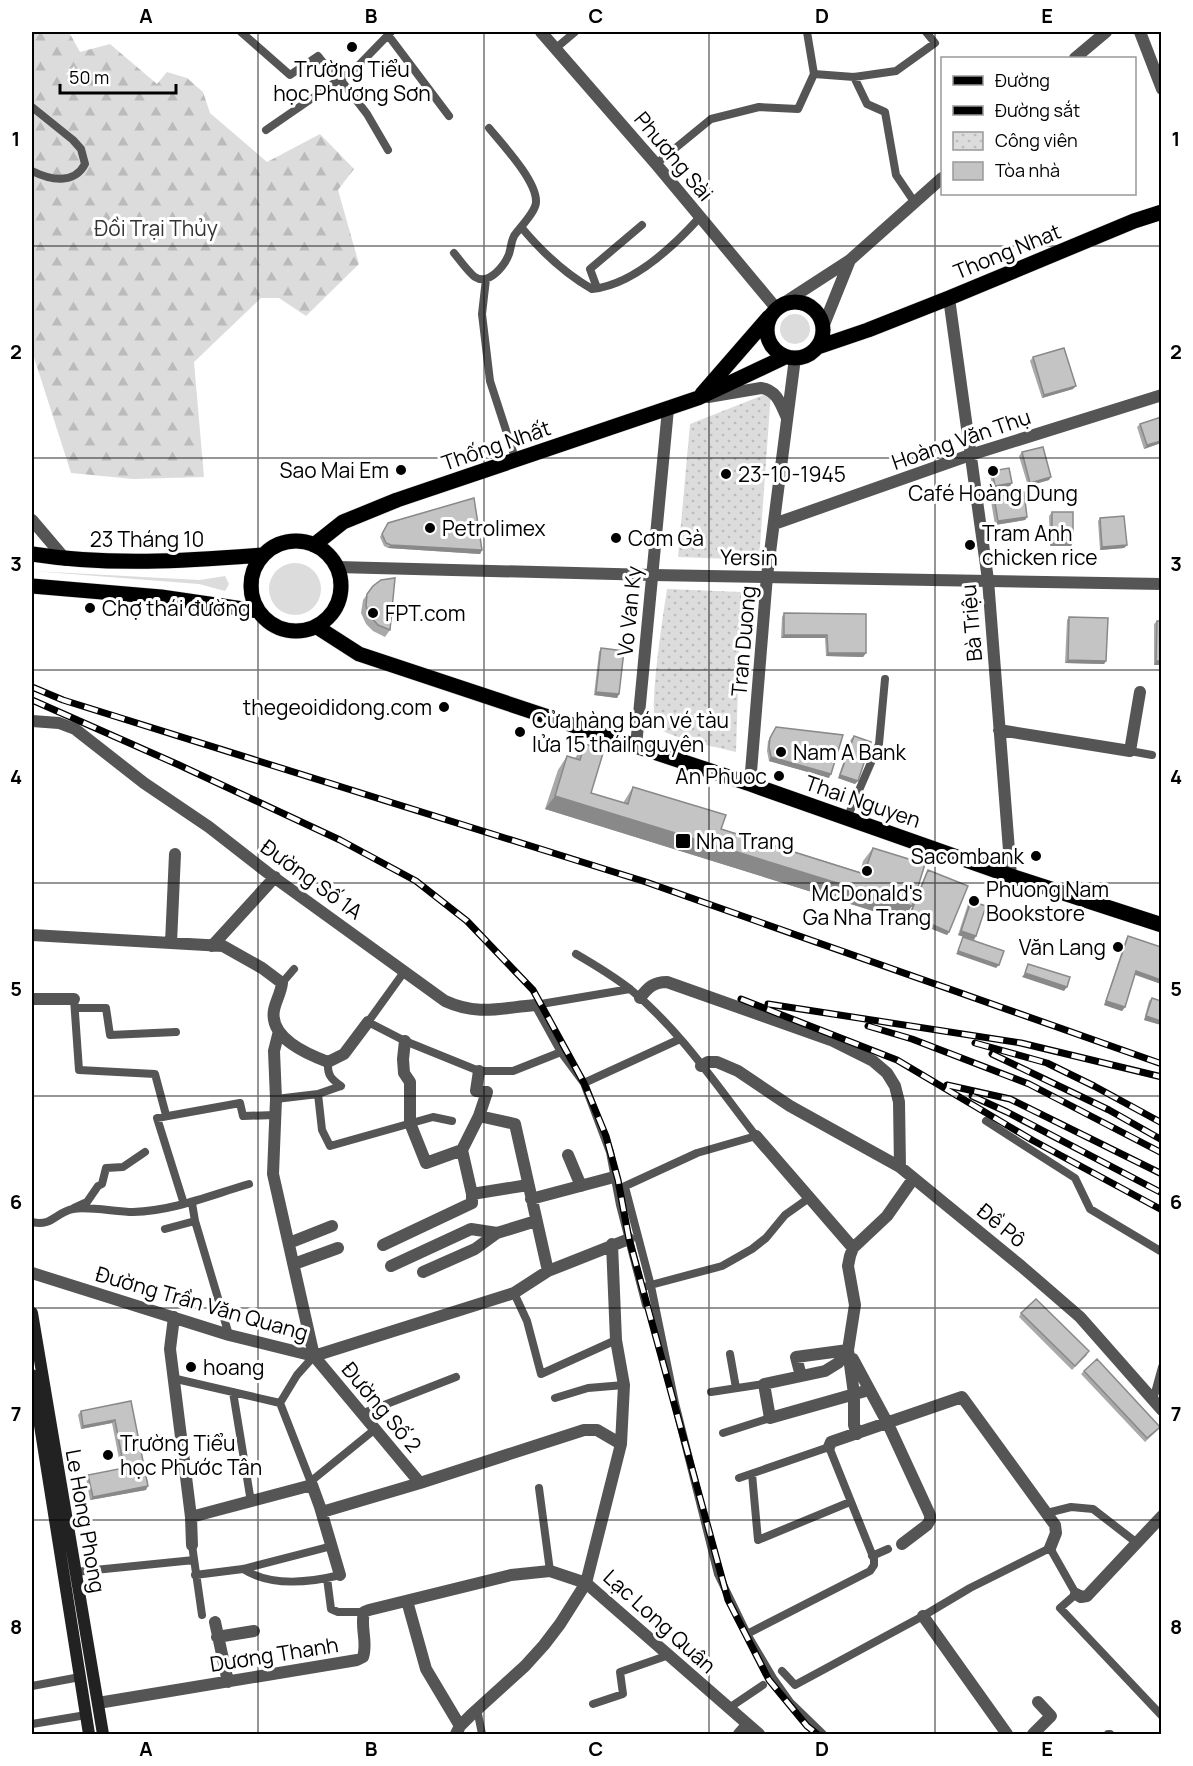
<svg xmlns="http://www.w3.org/2000/svg" width="1193" height="1766" viewBox="0 0 1193 1766" font-family="Manrope,sans-serif">
	<style>
		.green { fill: #dcdcdc }
		.forest { fill: url(#forest-firs) }
		.park { fill: url(#park-dots) }
		.lines { fill: none; stroke-linecap: round; stroke-linejoin: round }
		.primary-casing { stroke: #dbdbdb; stroke-width: 16 }
		.service { stroke: #555; stroke-width: 8 }
		.minor { stroke: #555; stroke-width: 12 }
		.tertiary { stroke: #555; stroke-width: 12 }
		.secondary { stroke: #222; stroke-width: 12 }
		.primary { stroke: #000; stroke-width: 15 }
		.rail-casing { stroke: #000; stroke-width: 7 }
		.rail { stroke: #fff; stroke-width: 4.5; stroke-dasharray: 14; stroke-linecap: butt }
		.wall { fill: #a9a9a9 }
		.shaded-wall { fill: #898989 }
		.building { fill: #c4c4c4; stroke: #898989; stroke-width: 1.5 }
		.grid { fill: none; stroke: #000; stroke-width: 1.5; stroke-opacity: 0.55 }
		.poi-dot { fill: #000; stroke: #fff; stroke-width: 2 }
		.labels { text-anchor: middle; dominant-baseline: central; stroke-width: 6; stroke-linejoin: round; paint-order: stroke }
		.poi-label { font-size: 21px; fill: #000; stroke: #fff; text-anchor: start }
		.street-label { font-size: 21px; fill: #000; stroke: #fff }
		.park-label { font-size: 21px; fill: #333; stroke: #fff }
		.neatline { fill: none; stroke: #000; stroke-width: 2 }
		.grid-label { font-size: 20px; text-anchor: middle; font-weight: bold; fill: #000 }
	</style>
	<defs>
		<pattern id="forest-firs" width="22" height="20" patternUnits="userSpaceOnUse" patternTransform="scale(1.5)"><rect width="22" height="20" fill="#dcdcdc"/><path d="M5 1l3.5 6h-7zM16 11l3.5 6h-7z" fill="#bbb"/></pattern>
		<pattern id="park-dots" width="8" height="8" patternUnits="userSpaceOnUse" patternTransform="scale(1.5)"><rect width="8" height="8" fill="#dcdcdc"/><path d="M2 2h.1M6 6h.1" fill="none" stroke="#bbb" stroke-width="1.8" stroke-linecap="round"/></pattern>
	</defs>
	<rect width="100%" height="100%" fill="#fff"/>
	<path class="green" d="M780 329a15 15 0 1 1 30 0a15 15 0 1 1-30 0Z
		M269 589a26 26 0 1 1 52 0a26 26 0 1 1-52 0Z
		M32 571 200 580 225 576 229 584 225 591 199 584Z"/>
	<path class="forest" d="M32 32H69L80 52 110 44 157 84 167 72 187 78 203 92 210 113 267 162 320 134 354 169 338 190 359 264 306 316 279 298H261L194 362 204 477 133 479 71 473 32 351Z"/>
	<path class="park" d="M771 392 759 560 678 557 690 424Z
		M667 589 741 592 736 752C720 748 667 737 657 727 647 718 664 609 667 589Z"/>
	<g class="lines">
		<g class="primary-casing">
			<path id="primary" d="M767 330a28 28 0 1 1 56 0a28 28 0 1 1-56 0Z
				M818 347 868 330 949 298 1134 221 1162 212
				M702 394 769 317
				M251 586a45 45 0 1 1 90 0a45 45 0 1 1-90 0Z
				M314 545 343 522 397 500 698 398 785 357
				M32 554C108 566 186 561 263 555
				M32 586 161 597 258 611
				M317 627 359 654 750 784 1011 876 1162 925"/>
		</g>
		<path class="service" d="M241 32 290 75 318 56 337 80
			M388 35 449 116
			M556 48 575 32
			M814 74 854 77 896 71 935 43 926 32
			M854 77 867 104 885 112 896 175 915 203
			M340 79 367 114 388 150
			M32 107 73 140 81 149 85 164C74 185 50 180 32 171
			M266 130 356 68 391 32
			M656 164 711 119 759 107 798 109 814 74 807 32
			M521 227C541 251 564 273 592 289 633 285 673 247 700 217
			M454 253C459 259 469 273 475 277 489 286 505 265 509 254 511 248 511 242 514 236 520 227 537 211 536 201 536 180 502 144 489 128
			M486 279 482 314 490 381 516 461
			M597 288 590 269 642 225
			M1130 751 1152 755
			M847 818 879 744 885 679
			M576 954C595 965 613 976 630 989 680 1030 717 1086 756 1136L697 1153 621 1188
			M404 972 368 1022 405 1041 479 1071H513L561 1052
			M282 983 294 969
			M630 989 535 1005 561 1052 584 1083 610 1152 620 1205 646 1305
			M74 999 79 1070 155 1074 166 1115
			M75 1008H106L110 1035 176 1032
			M328 1062C327 1075 331 1079 341 1086
			M584 1083 680 1039
			M318 1094 322 1130 330 1146 433 1117 452 1121
			M276 1099 318 1094 341 1086
			M986 1121 1075 1178 1090 1209 1162 1252
			M625 1187 651 1286 675 1403 718 1574 747 1634 773 1678 790 1702 823 1734
			M192 1203 195 1221 229 1335
			M184 1204 157 1118 240 1103 243 1116 275 1115
			M74 1208 87 1202 98 1186 102 1184 106 1168 123 1167 145 1152
			M32 1222C52 1227 56 1212 73 1209 87 1206 117 1212 133 1212 173 1211 211 1195 249 1184
			M165 1229 195 1221
			M647 1286 722 1266 752 1249 766 1238 785 1215 809 1198
			M514 1293 527 1321 541 1374 616 1340
			M730 1354 736 1388
			M172 1378 280 1403 312 1485
			M233 1392 251 1502
			M711 1392 764 1384
			M555 1398 588 1388 624 1385
			M1153 1400 1162 1367
			M280 1403 297 1375 314 1356
			M361 1414 456 1377
			M723 1433 770 1418
			M752 1474 758 1540 850 1502
			M739 1478 829 1447 874 1559V1565L870 1571 747 1634
			M310 1482 374 1430
			M539 1488 550 1571
			M1047 1513 1071 1507 1093 1509 1137 1543
			M192 1545 202 1615
			M872 1556 888 1549
			M243 1569C271 1587 308 1583 340 1575
			M75 1572 194 1560
			M195 1575 243 1569 332 1546
			M327 1578 331 1609 338 1612H364
			M782 1671 795 1685 923 1616 970 1588 1050 1548 1076 1594 1060 1608 1162 1716
			M32 1686 80 1677
			M593 1704 623 1694 620 1672 669 1655
			M729 1708 763 1685
			M477 1709 482 1734
			M32 1724 86 1715
			M1108 1734H1110"/>
		<path class="minor" d="M1140 32 1162 89
			M949 298 988 580 1011 876
			M32 520 66 560
			M774 524 970 455 1162 395
			M32 721 59 723 75 729 144 783 209 827 268 873 445 1001C478 1016 500 1008 535 1005
			M999 730 1130 751 1140 692
			M636 746 668 409
			M750 784 767 576 795 358
			M32 935 223 946 262 968 282 983C281 993 276 1000 274 1010 269 1038 307 1054 328 1062L344 1054 368 1022
			M171 943 175 854
			M212 946 275 877
			M640 998C648 987 654 982 667 982L831 1040 873 1061 887 1073 895 1086 899 1102 900 1167
			M32 999H74
			M279 1031 274 1051 276 1099 273 1174 314 1356 420 1483
			M405 1041 403 1059 404 1073 410 1082V1123L426 1163 462 1150 479 1116 487 1092 476 1091 479 1071
			M701 1066 708 1062H717L738 1071 790 1106 900 1167 1021 1266 1080 1317 1162 1410
			M479 1116 515 1124 548 1271
			M756 1136 853 1248
			M568 1155 581 1186
			M472 1194 528 1185
			M531 1199 614 1177
			M289 1243 332 1226
			M383 1245 472 1203V1194L462 1150
			M294 1264 338 1248
			M391 1266 471 1229 497 1233 536 1221
			M423 1272 475 1249 497 1233
			M32 1273 229 1335 314 1356 514 1293 548 1271 629 1239
			M174 1317 170 1349 191 1517 192 1545
			M848 1350 838 1363 825 1371 764 1384 770 1418 869 1390
			M853 1359 888 1424 930 1515V1520L927 1525 902 1544
			M801 1376 796 1357 848 1350
			M857 1434 854 1425V1394L848 1350 855 1305 848 1266 850 1256 853 1248 887 1216 913 1179
			M829 1447 831 1442 962 1397 1055 1525 1056 1533 1050 1548
			M322 1512 420 1483 584 1430H597L621 1444
			M191 1517 312 1485 320 1507 340 1575
			M1076 1594 1081 1597 1087 1596 1162 1516
			M407 1601 426 1669 460 1726
			M923 1616 1007 1734
			M215 1622 228 1682
			M217 1637 254 1631
			M98 1703 357 1660 363 1657C368 1643 360 1627 364 1612L369 1610 511 1575 550 1571 586 1583
			M456 1734 460 1726 471 1715 525 1666 544 1645 560 1624 586 1583 621 1444 624 1385 616 1340 612 1244
			M739 1734 747 1725
			M1033 1734 1051 1716 1038 1702"/>
		<path class="tertiary" d="M541 32 656 164 776 308 850 260 942 178
			M1075 58 1106 32
			M823 327 850 260
			M708 397 761 388C777 390 781 405 787 418
			M337 567 653 575 1162 584
			M586 1583 759 1734"/>
		<path class="secondary" d="M32 1313 103 1734
			M32 1375 89 1734"/>
		<use href="#primary" class="primary"/>
		<g class="rail-casing">
			<path id="rail" d="M32 687 63 700 646 882 1162 1064
				M32 700 179 765 340 840 416 881 467 921 533 990 584 1083 606 1136 618 1180 629 1239 728 1600 769 1680 807 1726 817 1734
				M741 999 897 1060 1032 1140 1162 1210
				M768 1004 1021 1043 1162 1077
				M868 1026 912 1039 1029 1084 1162 1153
				M975 1043 1047 1063 1094 1086 1162 1123
				M992 1054 1109 1110 1162 1140
				M947 1085 1010 1099 1162 1174
				M972 1096 1007 1112 1162 1193"/>
		</g>
		<use href="#rail" class="rail"/>
	</g>
	<path class="wall" d="M1033 357 1073 389 1042 398 1030 361Z
		M1140 424 1161 443 1144 449 1137 427Z
		M1022 452 1049 480 1028 486 1019 456Z
		M992 471 1012 483 1010 486 993 489 990 475Z
		M994 497 1027 517 1025 520 995 525 991 501Z
		M1052 512 1073 542 1071 546H1050L1049 516Z
		M1100 518 1127 545 1124 548 1100 550 1098 521Z
		M388 523 482 550 480 554 388 548 384 546 380 537Z
		M373 586 390 630 385 637 373 631 366 624 361 613 363 600Z
		M784 613 866 653 863 657 826 656 825 638H781L782 617Z
		M1069 617 1106 661 1104 664 1065 663 1067 620Z
		M1157 621 1161 665H1154V624Z
		M601 648 619 694 617 698 594 695 599 652Z
		M776 727 829 778 769 761 767 751 768 741Z
		M854 736 855 784 838 778 851 739Z
		M585 744 591 793 623 803 633 787 721 829 860 872 863 861 873 848 912 906 902 920 545 809 558 770 567 756 575 758Z
		M928 870 949 932 947 935 907 919 926 873Z
		M971 901 974 940 958 935 968 904Z
		M1128 936 1161 984 1135 975 1125 1007 1122 1011 1104 1005 1126 939Z
		M1152 998 1161 1001V1025L1144 1020 1149 1001Z
		M1021 1313 1087 1355 1072 1370 1019 1317Z
		M1084 1371 1160 1427 1158 1430 1145 1442 1081 1374Z
		M131 1401 146 1490 90 1500 86 1478 88 1475 121 1469 112 1423 81 1429 78 1415 81 1411Z"/>
	<path class="shaded-wall" d="M1076 386 1073 389 1042 398 1044 395Z
		M1161 441V443L1144 449 1147 445Z
		M1051 477 1049 480 1028 486 1030 483Z
		M1012 483 1010 486 993 489 995 486Z
		M1027 517 1025 520 995 525 998 521Z
		M1073 542 1071 546H1050L1052 543Z
		M391 545 482 550 480 554 388 548Z
		M1127 545 1124 548 1100 550 1102 547Z
		M784 635H827L825 638H781Z
		M828 653H866L863 657 826 656Z
		M1068 660 1106 661 1104 664 1065 663Z
		M1156 661H1161V665H1154Z
		M596 692 619 694 617 698 594 695Z
		M771 757 831 774 829 778 769 761Z
		M840 775 858 781 855 784 838 778Z
		M555 796 912 906 902 920 545 809Z
		M910 915 949 932 947 935 907 919Z
		M961 931 976 936 974 940 958 935Z
		M958 951 999 965 996 968 956 954Z
		M1136 971 1161 980V984L1134 974Z
		M1025 973 1067 987 1064 991 1022 977Z
		M1106 1001 1125 1007 1122 1011 1104 1005Z
		M1146 1016 1161 1021V1025L1144 1020Z
		M115 1420 112 1423 81 1429 83 1426Z
		M148 1486 146 1490 90 1500 93 1497Z"/>
	<path class="building" d="M1064 348 1076 386 1044 395 1033 357Z
		M1161 417V441L1147 445 1140 424Z
		M1043 447 1051 477 1030 483 1022 452Z
		M1009 468 1012 483 995 486 992 471Z
		M1024 492 1027 517 998 521 994 497Z
		M474 498 482 550 391 545 386 543 382 534 388 523Z
		M1052 512H1073V542L1052 543Z
		M1124 516 1127 545 1102 547 1100 518Z
		M395 578 390 630 378 625 371 617 366 606 367 594 373 586 381 580Z
		M784 613 866 614V653H828L827 635H784Z
		M1069 617 1108 618 1106 661 1068 660Z
		M1157 621H1161V661H1156Z
		M601 648 624 651 619 694 596 692Z
		M776 727 843 735 831 774 771 757 769 747 770 738Z
		M854 736 871 742 858 781 840 775Z
		M585 744 604 750 591 793 628 804 633 787 726 815 721 829 864 874 873 848 925 864 912 906 555 796 567 756 580 760Z
		M928 870 968 886 949 932 910 915Z
		M971 901 986 906 976 936 961 931Z
		M1128 936 1161 947V980L1136 971 1125 1007 1106 1001Z
		M963 937 1004 951 999 965 958 951Z
		M1028 964 1070 977 1067 987 1025 973Z
		M1152 998 1161 1001V1021L1146 1016Z
		M1036 1299 1089 1351 1075 1366 1021 1313Z
		M1097 1359 1160 1427 1147 1438 1084 1371Z
		M131 1401 148 1486 93 1497 88 1475 124 1468 115 1420 83 1426 81 1411Z"/>
	<path class="grid" d="M258 32V1734M484 32V1734M709 32V1734M935 32V1734M32 246H1162M32 458H1162M32 670H1162M32 883H1162M32 1096H1162M32 1308H1162M32 1520H1162"/>
	<g class="poi-dot">
		<circle cx="352" cy="47" r="6"/>
		<circle cx="401" cy="470" r="6"/>
		<circle cx="993" cy="471" r="6"/>
		<circle cx="726" cy="474" r="6"/>
		<circle cx="430" cy="528" r="6"/>
		<circle cx="616" cy="538" r="6"/>
		<circle cx="970" cy="545" r="6"/>
		<circle cx="90" cy="608" r="6"/>
		<circle cx="373" cy="613" r="6"/>
		<circle cx="444" cy="707" r="6"/>
		<circle cx="520" cy="732" r="6"/>
		<circle cx="781" cy="752" r="6"/>
		<circle cx="779" cy="776" r="6"/>
		<rect x="675" y="833" width="16" height="16" rx="3"/>
		<circle cx="1036" cy="856" r="6"/>
		<circle cx="867" cy="871" r="6"/>
		<circle cx="974" cy="901" r="6"/>
		<circle cx="1118" cy="947" r="6"/>
		<circle cx="191" cy="1367" r="6"/>
		<circle cx="108" cy="1455" r="6"/>
	</g>
	<g class="labels">
		<g class="poi-label">
			<text x="352" y="69" text-anchor="middle">Trường Tiểu<tspan x="352" dy="24">học Phương Sơn</tspan></text>
			<text x="389" y="470" text-anchor="end">Sao Mai Em</text>
			<text x="738" y="474">23-10-1945</text>
			<text x="993" y="493" text-anchor="middle">Café Hoàng Dung</text>
			<text x="442" y="528">Petrolimex</text>
			<text x="982" y="533">Tram Anh<tspan x="982" dy="24">chicken rice</tspan></text>
			<text x="628" y="538">Cơm Gà</text>
			<text x="102" y="608">Chợ thái đường</text>
			<text x="385" y="613">FPT.com</text>
			<text x="432" y="707" text-anchor="end">thegeoididong.com</text>
			<text x="532" y="720">Cửa hàng bán vé tàu<tspan x="532" dy="24">lửa 15 thái nguyên</tspan></text>
			<text x="793" y="752">Nam A Bank</text>
			<text x="767" y="776" text-anchor="end">An Phuoc</text>
			<text x="696" y="841">Nha Trang</text>
			<text x="1024" y="856" text-anchor="end">Sacombank</text>
			<text x="986" y="889">Phuong Nam<tspan x="986" dy="24">Bookstore</tspan></text>
			<text x="867" y="893" text-anchor="middle">McDonald's<tspan x="867" dy="24">Ga Nha Trang</tspan></text>
			<text x="1106" y="947" text-anchor="end">Văn Lang</text>
			<text x="203" y="1367">hoang</text>
			<text x="120" y="1443">Trường Tiểu<tspan x="120" dy="24">học Phước Tân</tspan></text>
		</g>
		<g class="street-label">
			<text transform="translate(674 156) rotate(50)">Phương Sài</text>
			<text transform="translate(1007 251) rotate(-22)">Thong Nhat</text>
			<text transform="translate(961 439) rotate(-19)">Hoàng Văn Thụ</text>
			<text transform="translate(496 445) rotate(-19)">Thống Nhất</text>
			<text x="147" y="539">23 Tháng 10</text>
			<text transform="translate(749 557) rotate(1)">Yersin</text>
			<text transform="translate(629 611) rotate(-84)">Vo Van Ky</text>
			<text transform="translate(971 623) rotate(-95)">Bà Triệu</text>
			<text transform="translate(743 641) rotate(-85)">Tran Duong</text>
			<text transform="translate(863 801) rotate(19)">Thai Nguyen</text>
			<text transform="translate(312 879) rotate(36)">Đường Số 1A</text>
			<text transform="translate(1002 1225) rotate(39)">Đề Pô</text>
			<text transform="translate(202 1303) rotate(16)">Đường Trần Văn Quang</text>
			<text transform="translate(382 1407) rotate(50)">Đường Số 2</text>
			<text transform="translate(86 1521) rotate(80)">Le Hong Phong</text>
			<text transform="translate(660 1621) rotate(42)">Lạc Long Quân</text>
			<text transform="translate(274 1654) rotate(-9)">Dương Thanh</text>
		</g>
		<g class="park-label">
			<text x="156" y="228">Đồi Trại Thủy</text>
		</g>
	</g>
	<rect width="1193" height="1766" fill="none" stroke="#ffffff" stroke-width="66"/>
	<rect x="941" y="57" width="195" height="138" fill="#ffffff" stroke="#999999" stroke-width="1.5"/>
	<rect x="953" y="76" width="30" height="9" fill="#000000" stroke="#999999" stroke-width="1.5"/>
	<text x="995" y="87" font-size="18" fill="#000000">Đường</text>
	<rect x="953" y="106" width="30" height="9" fill="#000000" stroke="#999999" stroke-width="1.5"/>
	<text x="995" y="117" font-size="18" fill="#000000">Đường sắt</text>
	<rect x="953" y="132" width="30" height="18" fill="url(#park-dots)" stroke="#999999" stroke-width="1.5"/>
	<text x="995" y="147" font-size="18" fill="#000000">Công viên</text>
	<rect x="953" y="162" width="30" height="18" fill="#c4c4c4" stroke="#999999" stroke-width="1.5"/>
	<text x="995" y="177" font-size="18" fill="#000000">Tòa nhà</text>
	<path d="M60 84v9h116v-9" fill="none" stroke="#000000" stroke-width="3"/>
	<text x="69" y="84" font-size="18" fill="#000000" stroke="#ffffff" stroke-width="4.5" paint-order="stroke">50 m</text>
	<rect x="33" y="33" width="1127" height="1700" class="neatline"/>
	<g class="grid-label">
		<text x="146" y="23">A</text>
		<text x="371" y="23">B</text>
		<text x="596" y="23">C</text>
		<text x="822" y="23">D</text>
		<text x="1047" y="23">E</text>
		<text x="16" y="146">1</text>
		<text x="1176" y="146">1</text>
		<text x="16" y="359">2</text>
		<text x="1176" y="359">2</text>
		<text x="16" y="571">3</text>
		<text x="1176" y="571">3</text>
		<text x="16" y="784">4</text>
		<text x="1176" y="784">4</text>
		<text x="16" y="996">5</text>
		<text x="1176" y="996">5</text>
		<text x="16" y="1209">6</text>
		<text x="1176" y="1209">6</text>
		<text x="16" y="1421">7</text>
		<text x="1176" y="1421">7</text>
		<text x="16" y="1634">8</text>
		<text x="1176" y="1634">8</text>
		<text x="146" y="1756">A</text>
		<text x="371" y="1756">B</text>
		<text x="596" y="1756">C</text>
		<text x="822" y="1756">D</text>
		<text x="1047" y="1756">E</text>
	</g>
</svg>
